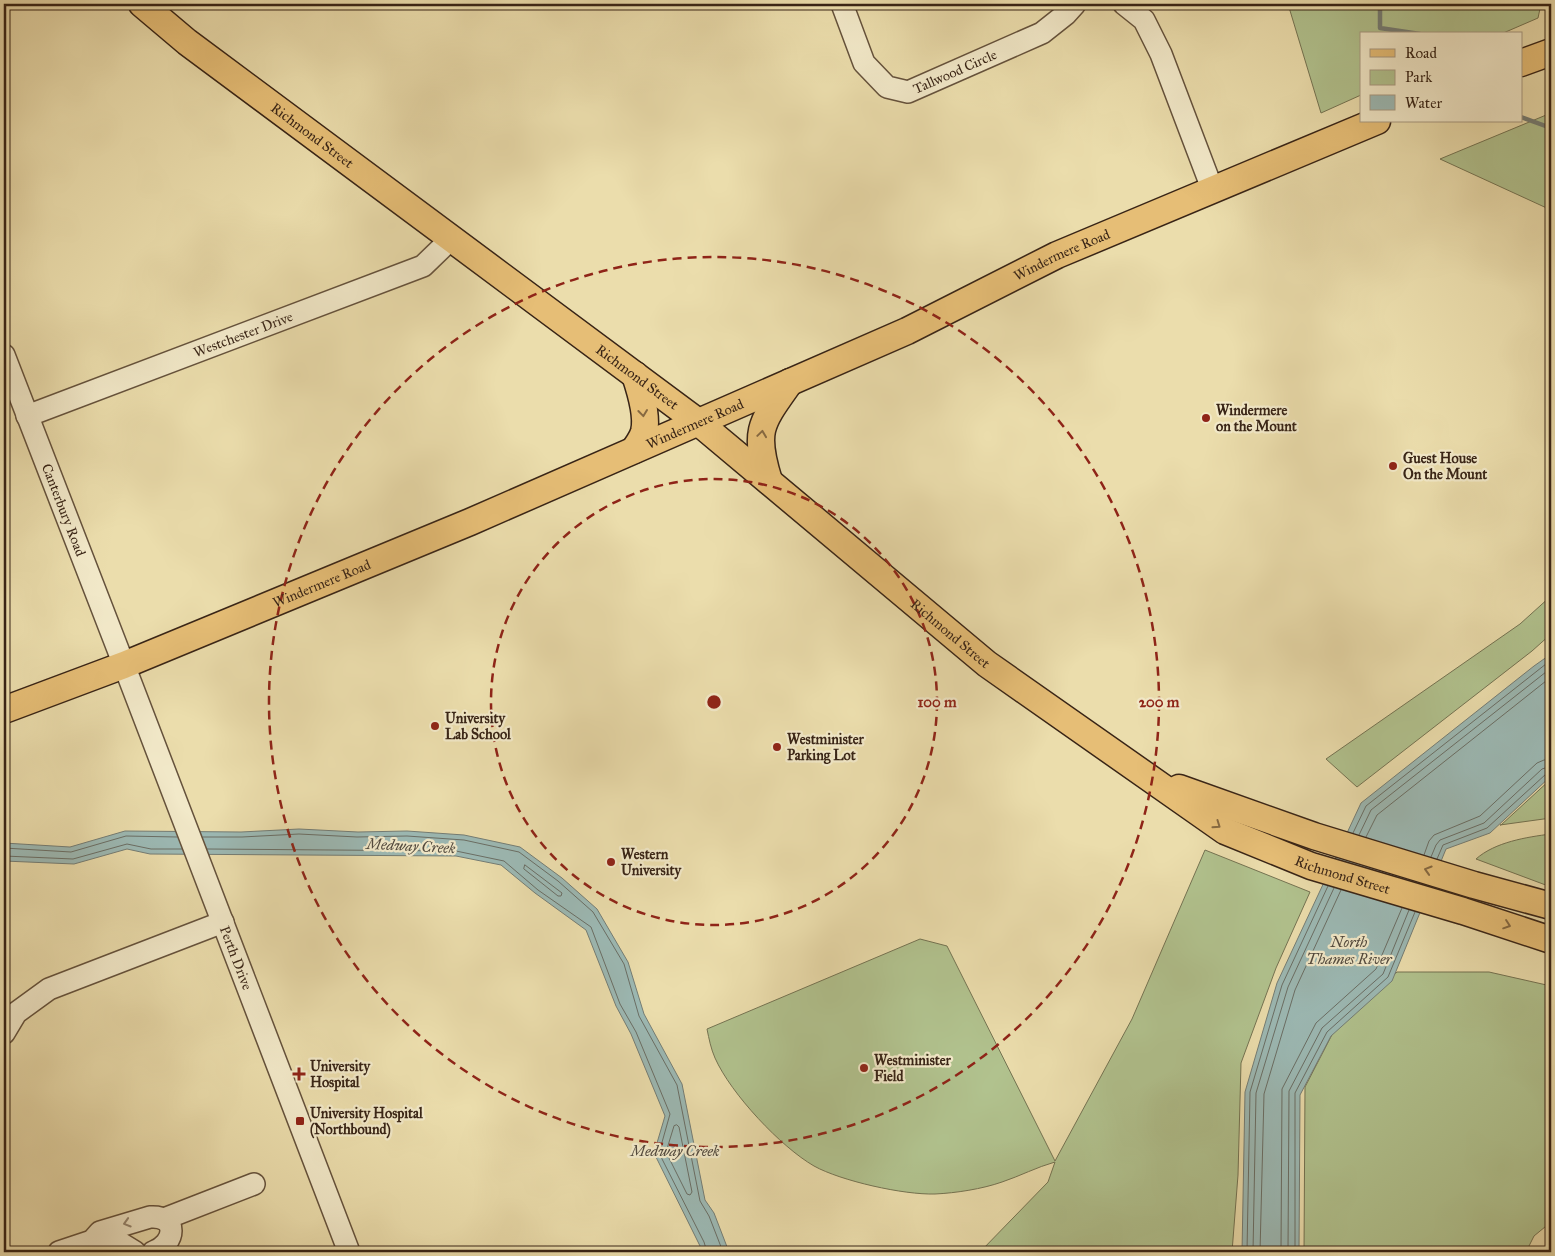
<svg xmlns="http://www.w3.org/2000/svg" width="1555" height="1256" viewBox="0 0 1555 1256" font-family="'IM FELL Great Primer',serif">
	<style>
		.green { fill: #b1c28e; stroke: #747352 }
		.water { fill: #9cb9b4; stroke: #747d75 }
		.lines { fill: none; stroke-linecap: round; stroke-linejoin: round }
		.shore { stroke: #6a6e65; stroke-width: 1 }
		.stream { stroke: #747d75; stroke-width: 4.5 }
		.minor-casing { stroke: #65523c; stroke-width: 24 }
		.major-casing { stroke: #382416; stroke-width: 29 }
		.minor { stroke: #f2e9c9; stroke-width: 21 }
		.major { stroke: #e6be76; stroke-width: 26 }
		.oneway { stroke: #866941 }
		.oneway2 { stroke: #958670 }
		.ring { fill: none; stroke: #8f2418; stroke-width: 2.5; stroke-dasharray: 9 6 }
		.poi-dot { fill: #8f2418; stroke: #f2e9c9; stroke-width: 2 }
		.labels { text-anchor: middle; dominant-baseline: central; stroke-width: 4.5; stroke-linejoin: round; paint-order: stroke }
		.street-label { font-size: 14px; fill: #382416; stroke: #f2e9c9 }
		.poi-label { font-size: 14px; font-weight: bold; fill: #382416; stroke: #f2e9c9; text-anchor: start }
		.water-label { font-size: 15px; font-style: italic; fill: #51493e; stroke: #f2e9c9 }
		.centre { fill: #8f2418; stroke: #f2e9c9; stroke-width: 2.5 }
		.ring-label { font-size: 15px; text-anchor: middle; font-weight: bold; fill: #8f2418; stroke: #f2e9c9; stroke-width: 4.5; stroke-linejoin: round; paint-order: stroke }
	</style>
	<rect width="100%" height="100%" fill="#ebddac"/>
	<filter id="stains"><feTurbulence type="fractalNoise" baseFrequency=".004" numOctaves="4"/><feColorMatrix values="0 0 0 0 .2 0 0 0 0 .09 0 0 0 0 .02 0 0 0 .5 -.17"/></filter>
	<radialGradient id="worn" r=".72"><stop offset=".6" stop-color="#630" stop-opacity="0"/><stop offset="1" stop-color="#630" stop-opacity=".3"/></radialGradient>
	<path class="green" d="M1288 4H1541L1538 18 1501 34H1361V95L1321 113Z
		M1551 113V210L1440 159Z
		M1551 596V634L1532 651 1357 787 1326 759 1520 624Z
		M1551 779V818L1500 825H1501Z
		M1551 834V887L1476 859C1495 842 1527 837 1551 834Z
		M1205 850 1310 892 1276 968 1241 1063 1238 1175 1232 1252H980L1048 1182 1055 1162C1037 1167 1020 1176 1002 1182 982 1189 956 1193 935 1194 904 1195 841 1181 814 1166 781 1147 731 1094 715 1058 711 1049 709 1039 707 1029L920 939 947 946 1055 1161 1132 1019Z
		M1397 972H1489L1551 986V1222L1534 1236 1526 1252H1304L1305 1087 1336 1027Z"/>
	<path class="water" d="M1551 654V776L1490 833 1446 849 1392 981 1331 1036 1300 1095 1299 1252H1242L1245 1092 1277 983 1361 803 1534 666Z
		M299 829 358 832 407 831 464 835 520 847 562 878 597 909 628 962 644 1014 682 1084 705 1200 714 1213 729 1252H703L654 1153 665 1116 631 1034 616 1006 586 930 535 893 501 865 456 856 150 854 127 849 74 864 4 861V843L70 847 125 831 241 832Z"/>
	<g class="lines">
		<path class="shore" d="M1353 833 1366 806 1551 660
			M1359 835 1371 810 1551 668
			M203 837H242L299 834 357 837 407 836 464 840 519 852 558 881 593 912 624 964 639 1016 677 1085 700 1201 709 1216 723 1252
			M1366 837 1377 815 1551 677
			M4 848 71 852 126 836 177 837
			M207 849 456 851 504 861 538 890 591 927 620 1004 636 1032 670 1114 659 1153 704 1242 707 1252
			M1424 855 1429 841 1434 835 1480 816 1537 763 1544 760 1551 759
			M4 856 73 859 127 844 151 849H182
			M1431 857 1436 845 1440 840 1484 823 1542 769 1551 766
			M1437 859 1443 845 1487 828 1546 774 1551 773
			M525 865 562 893 561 896H558L524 869Z
			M677 1125 679 1127 692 1192 690 1195 687 1194 666 1152 674 1126Z
			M1247 1252 1250 1092 1282 985 1328 886
			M1253 1252 1256 1093 1288 987 1334 888
			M1260 1252 1264 1094 1295 990 1341 890
			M1281 1252 1282 1089 1316 1023 1376 969 1402 908
			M1288 1252 1289 1091 1322 1028 1383 974 1409 910
			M1295 1252V1093L1327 1032 1388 977 1415 912"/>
		<path class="stream" d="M1380 4V28L1420 34
			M1521 117 1551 128"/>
		<g class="minor-casing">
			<g id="minor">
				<path id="s1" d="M842 4 864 63 887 87 908 92 1042 33 1066 14 1075 4"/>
				<path d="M1124 4 1144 20 1161 54 1213 191"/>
				<path id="s2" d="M4 355 124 665 349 1252"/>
				<path id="s3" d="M27 416 423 266 452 238"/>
				<path d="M4 1033 16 1013 49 989 223 922"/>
				<path d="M164 1219 254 1184"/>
				<path d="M92 1241 122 1244 135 1252"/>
				<path d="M59 1252 92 1241 100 1232 150 1217C179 1215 176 1244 153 1252"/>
			</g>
		</g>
		<g class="major-casing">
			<g id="major">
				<path id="s4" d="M142 4 187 42 698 422 987 664 1225 831 1311 866 1463 911 1551 940"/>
				<path d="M1521 63 1551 52"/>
				<path d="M634 450C638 444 642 439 644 432 648 416 640 390 635 375"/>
				<path d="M769 481C753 430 761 423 790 382"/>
				<path id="s5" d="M4 710 124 665 470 522 907 331 1057 255 1377 121"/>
				<path d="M1179 788 1314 836 1474 885 1551 906"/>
			</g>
		</g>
		<use href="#minor" class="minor"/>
		<use href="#major" class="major"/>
	</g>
	<defs><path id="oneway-chevron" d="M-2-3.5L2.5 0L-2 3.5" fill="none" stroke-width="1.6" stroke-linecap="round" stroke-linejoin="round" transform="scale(1.25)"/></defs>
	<g class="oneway">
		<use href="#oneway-chevron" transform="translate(643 413) rotate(83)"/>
		<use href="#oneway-chevron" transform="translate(762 434) rotate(-82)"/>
		<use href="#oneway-chevron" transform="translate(1217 825) rotate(35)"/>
		<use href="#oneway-chevron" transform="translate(1428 870) rotate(-163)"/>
		<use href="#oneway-chevron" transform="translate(1507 925) rotate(19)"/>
	</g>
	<use class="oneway2" href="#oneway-chevron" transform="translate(127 1223) rotate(163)"/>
	<g class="ring">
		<circle cx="714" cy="702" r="223"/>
		<circle cx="714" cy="702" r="445"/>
	</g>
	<g class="poi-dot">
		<circle cx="1206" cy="418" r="5"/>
		<circle cx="1393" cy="466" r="5"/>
		<circle cx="435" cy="726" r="5"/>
		<circle cx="777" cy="747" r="5"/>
		<circle cx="611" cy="862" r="5"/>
		<circle cx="864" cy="1068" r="5"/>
		<path d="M296.5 1066.5h5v5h5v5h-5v5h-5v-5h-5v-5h5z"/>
		<rect x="295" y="1116" width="10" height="10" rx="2.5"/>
	</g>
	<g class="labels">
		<g class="street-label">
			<text stroke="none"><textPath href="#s1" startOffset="169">Tallwood Circle</textPath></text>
			<text stroke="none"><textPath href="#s4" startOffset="215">Richmond Street</textPath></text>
			<text stroke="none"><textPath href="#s5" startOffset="1152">Windermere Road</textPath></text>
			<text stroke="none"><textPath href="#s3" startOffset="231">Westchester Drive</textPath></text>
			<text stroke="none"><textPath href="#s4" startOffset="620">Richmond Street</textPath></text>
			<text stroke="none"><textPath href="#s5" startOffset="748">Windermere Road</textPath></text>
			<text stroke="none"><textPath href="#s2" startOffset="166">Canterbury Road</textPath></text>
			<text stroke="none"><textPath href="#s5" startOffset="342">Windermere Road</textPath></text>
			<text stroke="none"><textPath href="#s4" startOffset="1025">Richmond Street</textPath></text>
			<text stroke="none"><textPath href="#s4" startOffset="1489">Richmond Street</textPath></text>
			<text stroke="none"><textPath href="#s2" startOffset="646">Perth Drive</textPath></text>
		</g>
		<g class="poi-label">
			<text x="1216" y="410">Windermere<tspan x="1216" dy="16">on the Mount</tspan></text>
			<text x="1403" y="458">Guest House<tspan x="1403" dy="16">On the Mount</tspan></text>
			<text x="445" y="718">University<tspan x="445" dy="16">Lab School</tspan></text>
			<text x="787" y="739">Westminister<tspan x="787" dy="16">Parking Lot</tspan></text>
			<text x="621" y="854">Western<tspan x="621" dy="16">University</tspan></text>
			<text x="874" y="1060">Westminister<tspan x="874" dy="16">Field</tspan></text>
			<text x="310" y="1066">University<tspan x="310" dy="16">Hospital</tspan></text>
			<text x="310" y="1113">University Hospital<tspan x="310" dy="16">(Northbound)</tspan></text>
		</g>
		<g class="water-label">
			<text transform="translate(411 846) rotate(3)">Medway Creek</text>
			<text x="1349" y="942">North<tspan x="1349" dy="17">Thames River</tspan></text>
			<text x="675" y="1151">Medway Creek</text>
		</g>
	</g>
	<circle cx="714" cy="702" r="8" class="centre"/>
	<g class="ring-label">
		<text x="937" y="707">100 m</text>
		<text x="1159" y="707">200 m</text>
	</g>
	<rect width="1555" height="1256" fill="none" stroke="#ebddac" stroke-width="20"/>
	<rect x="5" y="5" width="1545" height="1246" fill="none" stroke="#382416" stroke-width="2.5"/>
	<rect x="10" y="10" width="1535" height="1236" fill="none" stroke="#382416"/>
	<rect x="1360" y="32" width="162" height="90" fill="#f2e9c9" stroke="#a89a81"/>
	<rect x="1370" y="49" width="25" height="8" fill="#e6be76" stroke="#a89a81"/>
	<text x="1405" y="58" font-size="15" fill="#382416">Road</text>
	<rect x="1370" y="70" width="25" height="15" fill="#b1c28e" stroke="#a89a81"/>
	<text x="1405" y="82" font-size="15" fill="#382416">Park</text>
	<rect x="1370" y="95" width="25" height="15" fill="#9cb9b4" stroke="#a89a81"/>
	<text x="1405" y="108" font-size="15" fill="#382416">Water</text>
	<rect width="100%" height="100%" filter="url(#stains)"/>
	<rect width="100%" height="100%" fill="url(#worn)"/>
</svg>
